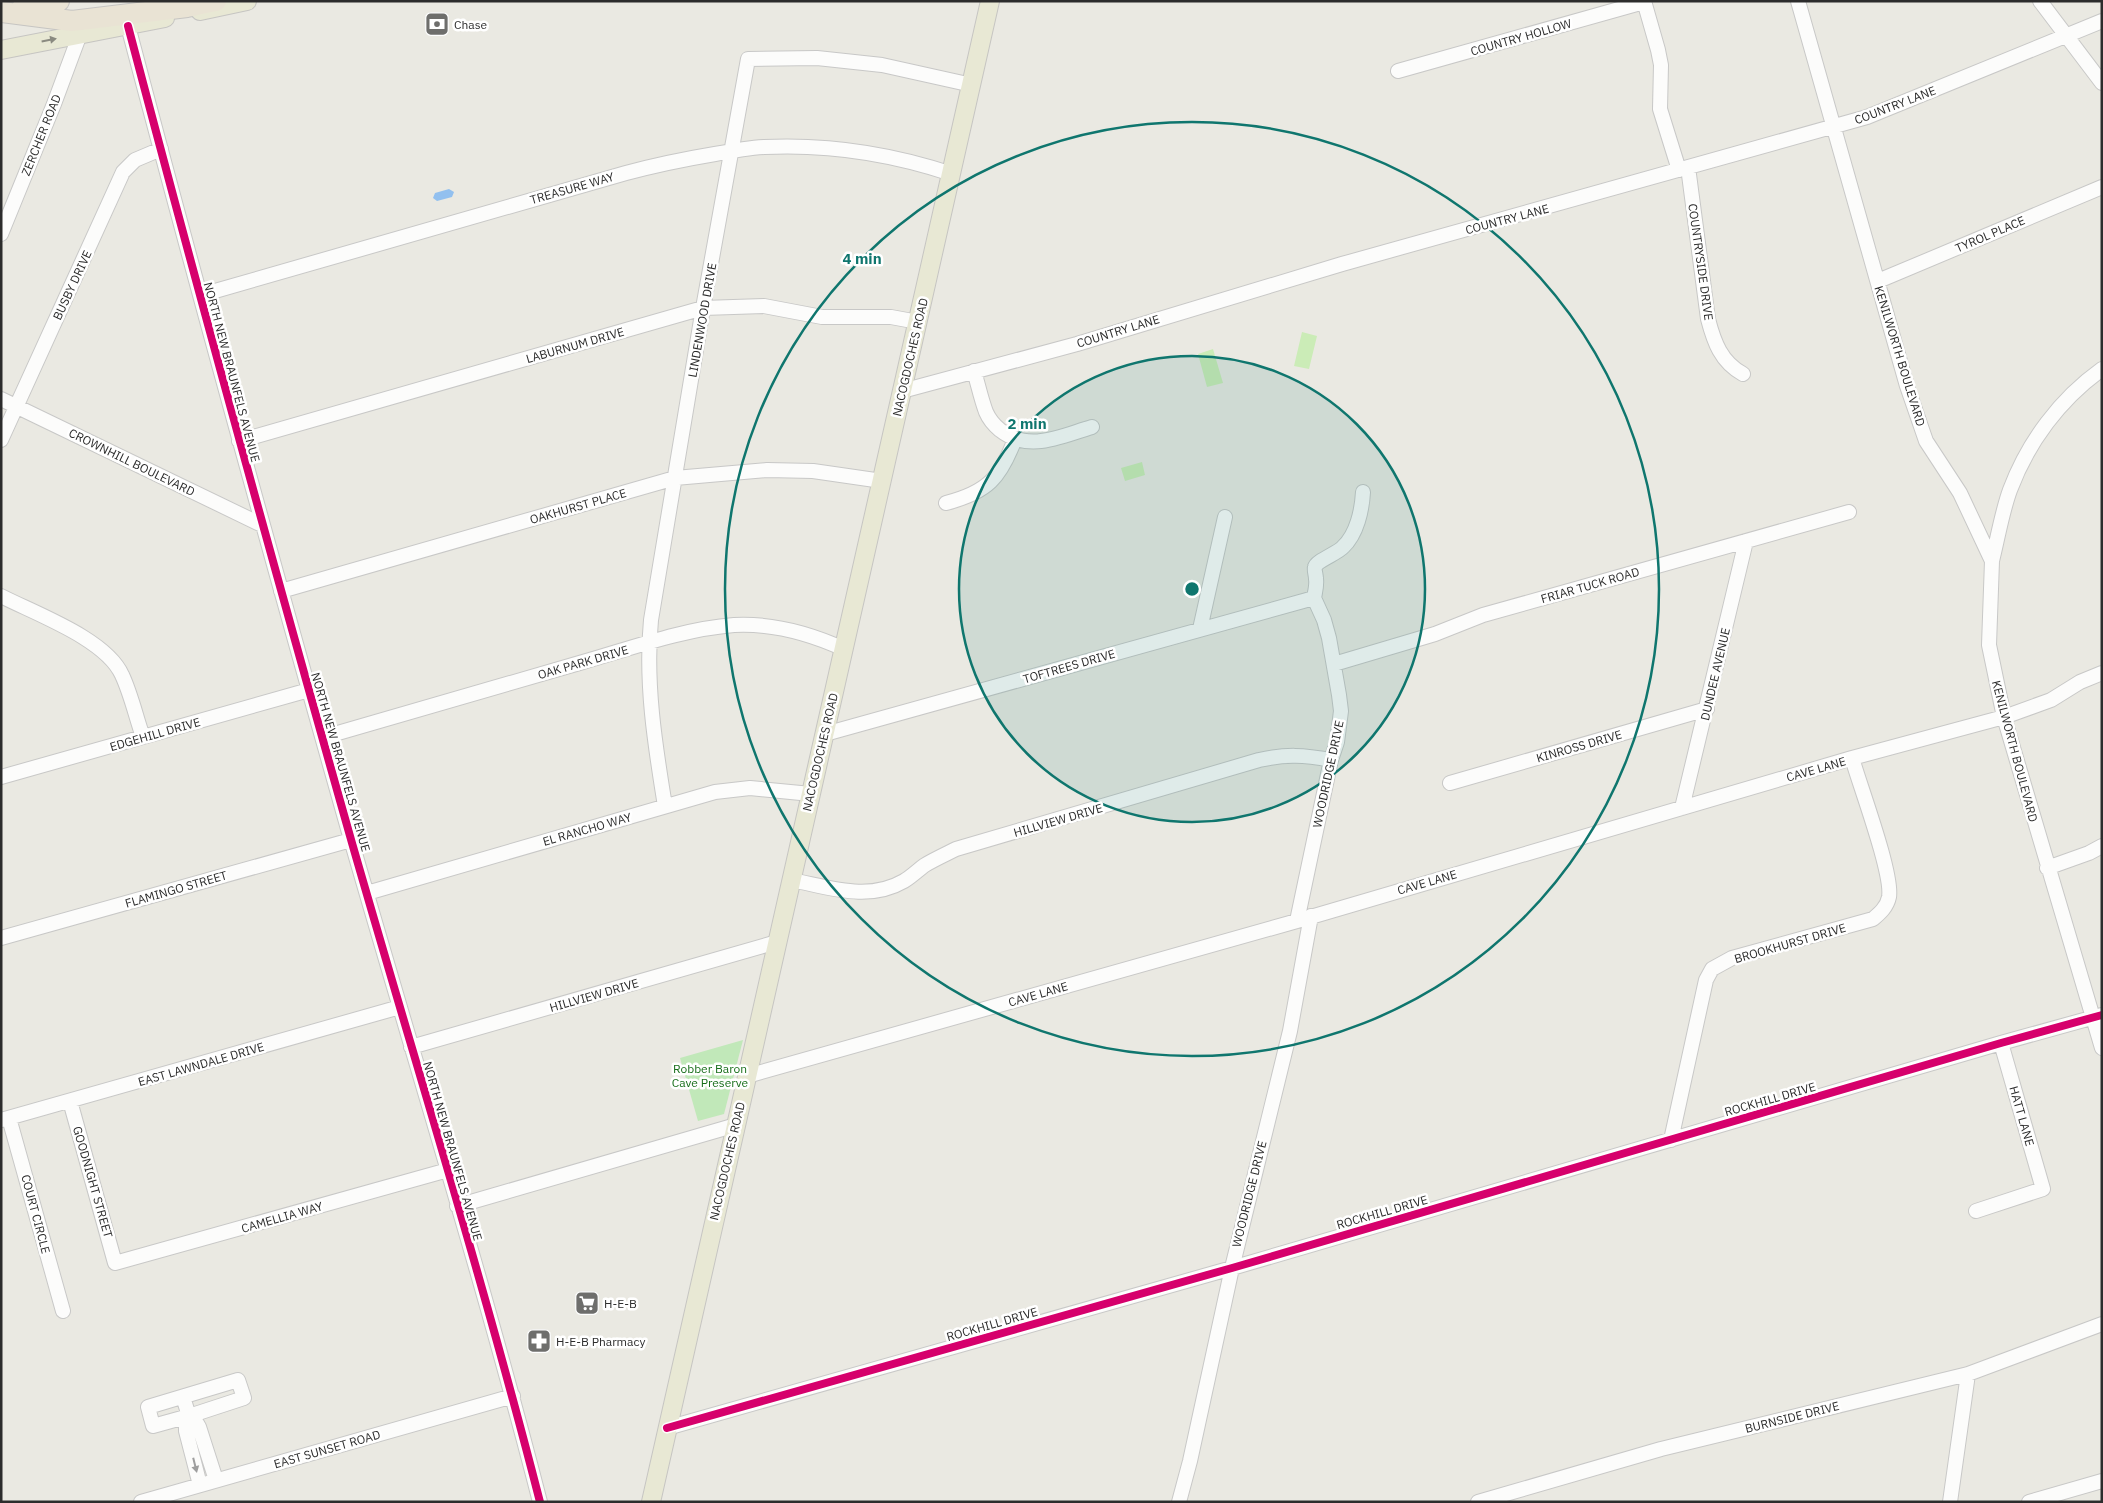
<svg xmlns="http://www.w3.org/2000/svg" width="2103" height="1503" viewBox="0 0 2103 1503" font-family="'IBM Plex Sans',sans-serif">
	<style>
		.green { fill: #c1e8b9 }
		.pitch { fill: #cbecb7 }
		.water { fill: #92c0ef }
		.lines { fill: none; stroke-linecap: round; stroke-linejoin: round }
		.minor-casing { stroke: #c8c8c7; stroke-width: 16 }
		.major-casing { stroke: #c6c5c2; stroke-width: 20 }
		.highway-casing { stroke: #c6c5c2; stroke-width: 22 }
		.minor { stroke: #fcfcfb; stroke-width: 14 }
		.major { stroke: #e8e8d4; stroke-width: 18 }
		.highway { stroke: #e9e3d4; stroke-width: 20 }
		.cycleway-casing { stroke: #fff; stroke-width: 11 }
		.cycleway { stroke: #d6006c; stroke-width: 8 }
		.oneway { fill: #8a8a80 }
		.oneway2 { fill: #9e9e9e }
		.ring { fill: none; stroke: #0f766e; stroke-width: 2.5 }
		.labels { text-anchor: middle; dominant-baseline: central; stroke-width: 5; stroke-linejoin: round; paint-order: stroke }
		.poi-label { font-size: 12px; fill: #2c2c2c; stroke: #fff; text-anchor: start }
		.street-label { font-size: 12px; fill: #2c2c2c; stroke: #fff }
		.park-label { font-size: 12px; fill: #176e1a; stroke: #fff }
		.centre { fill: #0f766e; stroke: #fff; stroke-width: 2.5 }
		.ring-label { font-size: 15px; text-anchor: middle; font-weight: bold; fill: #0f766e; stroke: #fff; stroke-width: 5; stroke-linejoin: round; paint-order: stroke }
	</style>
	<rect width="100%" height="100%" fill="#eae9e2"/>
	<path class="green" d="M743 1040 724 1114 698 1121 680 1058Z"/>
	<path class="pitch" d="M1302 332 1317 336 1309 369 1294 366Z
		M1213 349 1223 383 1207 387 1198 354Z
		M1142 462 1145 475 1125 481 1121 468Z"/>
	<path class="water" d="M449 189 454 192 452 197 437 201 433 198 435 193Z"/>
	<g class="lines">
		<g class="minor-casing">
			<path id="minor" d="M1644 1 1658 50 1661 65 1660 109 1679 170
				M1798 1 1907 386 1926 441 1960 493 1992 561 1989 645 2004 717 2102 1048
				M2040 1 2102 83
				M128 26C200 299 275 571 352 843 415 1062 483 1280 540 1502
				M1398 71 1644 2
				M1688 167 1708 319C1714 342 1721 362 1743 374
				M1 234 54 104 80 34
				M1878 281 2102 187
				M201 295 626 173C656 165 685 159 715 154 731 151 748 148 764 147 827 144 892 154 952 174
				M974 371C978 384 981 399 986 412 989 419 994 425 1000 430 1029 453 1061 436 1092 427
				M902 391 1077 344 1342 264 1867 117 2102 21
				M1 399 262 525
				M1 440 123 172 135 160 161 149
				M239 441 703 308 764 306 822 317H891L918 322
				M946 503C988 492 1000 478 1015 439
				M1992 561C1998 537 2002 512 2010 490 2028 442 2060 399 2102 369
				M281 591 675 478 767 470 813 471 882 481
				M1 596C36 614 106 639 122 675 131 694 136 717 143 737
				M1314 598C1315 592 1317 585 1316 579 1316 575 1314 570 1315 567 1316 561 1338 553 1343 547 1357 534 1362 510 1363 492
				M1200 629 1225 517
				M1334 664 1435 634 1483 615 1849 512
				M825 734 1314 598
				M324 737C410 712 496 687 583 662 632 648 683 629 734 625 773 623 809 633 844 649
				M1 777 309 690
				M1450 783 1707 709
				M665 806C655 745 645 682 651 620L703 308 748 59 817 58 882 65 972 85
				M1682 808 1746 541
				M2047 868 2089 853 2102 846
				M791 880C829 887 868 902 904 881 911 877 918 870 925 865 935 859 946 854 956 849L1259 760C1286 754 1304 755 1331 760
				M367 893 715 792 750 788 811 794
				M1297 921 1331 760 1337 742 1341 711 1339 695 1329 638 1324 620 1314 598
				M1 938 351 840
				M411 1047 777 942
				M747 1076 1297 921 1852 758 2004 717 2051 700 2080 682 2102 673
				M70 1101 115 1263 448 1170
				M9 1118 63 1311
				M1 1120 400 1007
				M1671 1140 1706 980 1712 969 1732 958 1873 919C1880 913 1887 907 1889 897 1893 874 1860 786 1852 758
				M457 1206 736 1125
				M1976 1211 2043 1189 2001 1043
				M183 1397 189 1416 195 1420 199 1427 216 1480
				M189 1416 153 1426 148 1407 238 1380 244 1398 189 1416 186 1422V1431L200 1485
				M667 1428 1232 1268 2001 1043 2102 1015
				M141 1502 513 1396
				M1179 1502 1190 1461 1232 1268 1290 1031 1311 916
				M1478 1502 1661 1449 1968 1374 2102 1324
				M1950 1502 1968 1374
				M2029 1502 2102 1481"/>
		</g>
		<g class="major-casing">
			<path id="major" d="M200 11 247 1
				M1 50 165 18
				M651 1502 990 1"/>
		</g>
		<g class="highway-casing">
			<path id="highway" d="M22 8 59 1
				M2 12 72 21 187 7 216 1"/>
		</g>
		<use href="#minor" class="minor"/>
		<use href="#major" class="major"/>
		<use href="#highway" class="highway"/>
		<g class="cycleway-casing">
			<path id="cycleway" d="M128 26C200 299 275 571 352 843 415 1062 483 1280 540 1502
				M667 1428 1232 1268 2001 1043 2102 1015"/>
		</g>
		<use href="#cycleway" class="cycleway"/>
	</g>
	<defs><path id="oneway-solid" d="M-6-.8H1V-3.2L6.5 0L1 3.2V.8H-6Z" transform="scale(1.25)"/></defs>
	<use class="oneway" href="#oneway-solid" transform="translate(49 40) rotate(-11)"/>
	<use class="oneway2" href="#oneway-solid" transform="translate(195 1465) rotate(76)"/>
	<circle cx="1192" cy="589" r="233" fill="#0f766e" fill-opacity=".12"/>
	<g class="ring">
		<circle cx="1192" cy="589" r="233"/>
		<circle cx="1192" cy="589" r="467"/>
	</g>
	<defs>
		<g id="bank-square" transform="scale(1.25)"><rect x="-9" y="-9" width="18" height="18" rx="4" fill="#6e6e6c" stroke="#fff"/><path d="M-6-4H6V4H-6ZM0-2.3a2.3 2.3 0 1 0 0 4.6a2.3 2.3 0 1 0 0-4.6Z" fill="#fff"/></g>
		<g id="supermarket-square" transform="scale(1.25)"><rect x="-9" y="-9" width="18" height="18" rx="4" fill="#6e6e6c" stroke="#fff"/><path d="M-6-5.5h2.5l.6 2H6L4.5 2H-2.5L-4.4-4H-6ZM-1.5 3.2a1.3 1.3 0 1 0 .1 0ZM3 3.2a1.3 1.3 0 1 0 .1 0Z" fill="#fff"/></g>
		<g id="pharmacy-square" transform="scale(1.25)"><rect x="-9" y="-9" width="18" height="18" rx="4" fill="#6e6e6c" stroke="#fff"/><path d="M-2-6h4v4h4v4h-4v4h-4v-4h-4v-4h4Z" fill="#fff"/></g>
	</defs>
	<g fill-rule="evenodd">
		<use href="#bank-square" x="437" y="24"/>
		<use href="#supermarket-square" x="587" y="1303"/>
		<use href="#pharmacy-square" x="539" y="1341"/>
	</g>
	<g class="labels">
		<g class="poi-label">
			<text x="454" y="24">Chase</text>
			<text x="604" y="1303">H-E-B</text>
			<text x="556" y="1341">H-E-B Pharmacy</text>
		</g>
		<g class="street-label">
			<text transform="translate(1521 37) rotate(-16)">COUNTRY HOLLOW</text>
			<text transform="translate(1895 105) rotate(-21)">COUNTRY LANE</text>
			<text transform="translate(41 135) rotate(-68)">ZERCHER ROAD</text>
			<text transform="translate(572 188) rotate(-16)">TREASURE WAY</text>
			<text transform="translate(1507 219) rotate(-15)">COUNTRY LANE</text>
			<text transform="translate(1990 234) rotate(-23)">TYROL PLACE</text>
			<text transform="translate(1701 262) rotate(82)">COUNTRYSIDE DRIVE</text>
			<text transform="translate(72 285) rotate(-65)">BUSBY DRIVE</text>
			<text transform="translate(702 320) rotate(-80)">LINDENWOOD DRIVE</text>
			<text transform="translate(1118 331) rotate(-17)">COUNTRY LANE</text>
			<text transform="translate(575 345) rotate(-16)">LABURNUM DRIVE</text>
			<text transform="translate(1900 356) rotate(73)">KENILWORTH BOULEVARD</text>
			<text transform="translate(910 357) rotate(-77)">NACOGDOCHES ROAD</text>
			<text transform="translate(232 372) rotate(75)">NORTH NEW BRAUNFELS AVENUE</text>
			<text transform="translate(132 462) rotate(26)">CROWNHILL BOULEVARD</text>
			<text transform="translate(578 506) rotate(-16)">OAKHURST PLACE</text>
			<text transform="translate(1590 585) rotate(-16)">FRIAR TUCK ROAD</text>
			<text transform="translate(583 662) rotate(-16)">OAK PARK DRIVE</text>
			<text transform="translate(1069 666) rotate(-16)">TOFTREES DRIVE</text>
			<text transform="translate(1715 674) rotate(-77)">DUNDEE AVENUE</text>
			<text transform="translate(155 734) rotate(-16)">EDGEHILL DRIVE</text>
			<text transform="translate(1579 746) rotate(-16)">KINROSS DRIVE</text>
			<text transform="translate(2015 751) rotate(75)">KENILWORTH BOULEVARD</text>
			<text transform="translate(820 752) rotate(-77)">NACOGDOCHES ROAD</text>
			<text transform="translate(341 762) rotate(74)">NORTH NEW BRAUNFELS AVENUE</text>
			<text transform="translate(1816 769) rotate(-16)">CAVE LANE</text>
			<text transform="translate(1328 774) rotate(-78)">WOODRIDGE DRIVE</text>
			<text transform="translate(1058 820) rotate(-16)">HILLVIEW DRIVE</text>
			<text transform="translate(587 829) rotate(-16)">EL RANCHO WAY</text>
			<text transform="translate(1427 882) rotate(-16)">CAVE LANE</text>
			<text transform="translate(176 889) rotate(-16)">FLAMINGO STREET</text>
			<text transform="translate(1790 943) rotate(-16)">BROOKHURST DRIVE</text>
			<text transform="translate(1038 994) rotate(-16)">CAVE LANE</text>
			<text transform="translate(594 995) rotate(-16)">HILLVIEW DRIVE</text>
			<text transform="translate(201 1064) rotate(-16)">EAST LAWNDALE DRIVE</text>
			<text transform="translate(1770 1099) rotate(-16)">ROCKHILL DRIVE</text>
			<text transform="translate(2022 1116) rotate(74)">HATT LANE</text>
			<text transform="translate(453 1151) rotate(74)">NORTH NEW BRAUNFELS AVENUE</text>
			<text transform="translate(727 1161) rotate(-77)">NACOGDOCHES ROAD</text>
			<text transform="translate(93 1182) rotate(74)">GOODNIGHT STREET</text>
			<text transform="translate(1249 1194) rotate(-76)">WOODRIDGE DRIVE</text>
			<text transform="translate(1382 1212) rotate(-16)">ROCKHILL DRIVE</text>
			<text transform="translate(36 1214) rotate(75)">COURT CIRCLE</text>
			<text transform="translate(282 1217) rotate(-16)">CAMELLIA WAY</text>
			<text transform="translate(992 1324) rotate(-16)">ROCKHILL DRIVE</text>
			<text transform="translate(1792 1417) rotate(-14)">BURNSIDE DRIVE</text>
			<text transform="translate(327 1449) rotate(-16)">EAST SUNSET ROAD</text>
		</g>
		<g class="park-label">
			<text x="710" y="1068">Robber Baron<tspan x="710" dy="14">Cave Preserve</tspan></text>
		</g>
	</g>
	<circle cx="1192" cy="589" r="8" class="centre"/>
	<g class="ring-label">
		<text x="862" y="264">4 min</text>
		<text x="1027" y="429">2 min</text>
	</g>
	<rect width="2103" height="1503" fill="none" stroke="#2c2c2c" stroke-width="5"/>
</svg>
